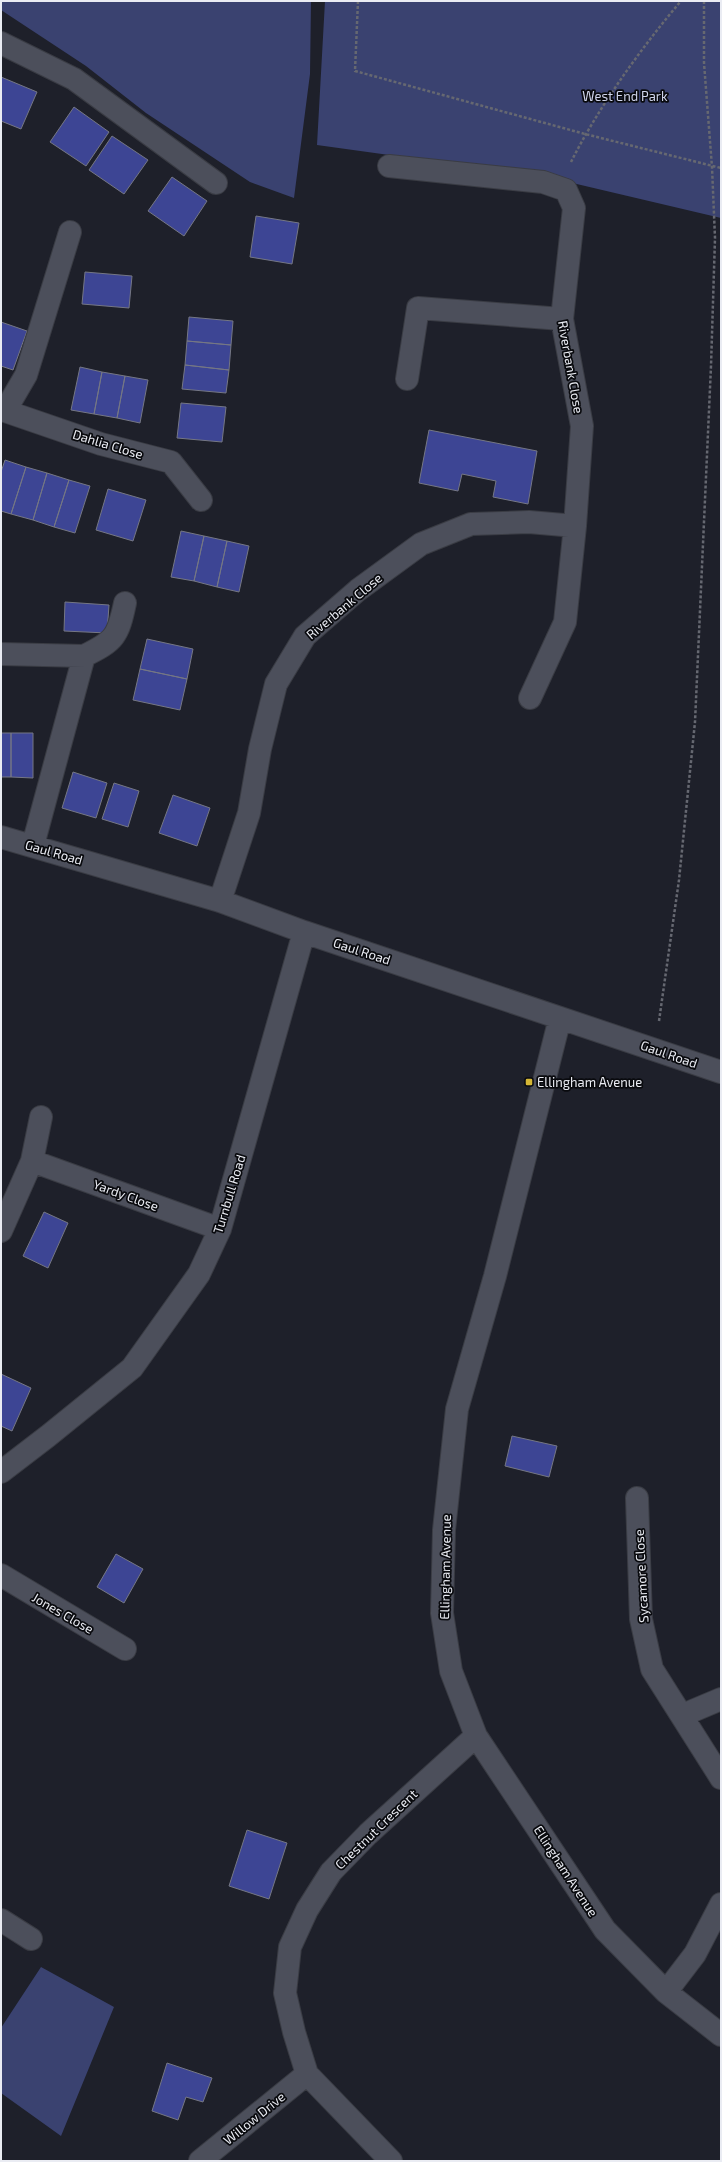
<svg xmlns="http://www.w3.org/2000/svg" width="722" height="2162" viewBox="0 0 722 2162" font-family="'Exo 2',sans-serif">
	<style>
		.green { fill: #3a4270 }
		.building { fill: #3d4594; stroke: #757784 }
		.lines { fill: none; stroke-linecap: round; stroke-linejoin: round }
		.minor-casing { stroke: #3a3c44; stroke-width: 24 }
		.path { stroke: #666871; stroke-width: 2.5; stroke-dasharray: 3 2; stroke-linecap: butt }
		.minor { stroke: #4c4f5b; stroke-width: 22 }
		.poi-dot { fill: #d4b635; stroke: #090a0e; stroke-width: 1.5 }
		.labels { text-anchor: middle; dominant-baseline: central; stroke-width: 3.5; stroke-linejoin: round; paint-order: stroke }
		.park-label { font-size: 13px; fill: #d0d5ec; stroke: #090a0e }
		.street-label { font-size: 13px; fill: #eaecf3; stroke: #090a0e }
		.poi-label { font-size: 13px; fill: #eaecf3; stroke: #090a0e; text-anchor: start }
	</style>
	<rect width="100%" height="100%" fill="#1e202a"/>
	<path class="green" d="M1 1H311L310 74 294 198 250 182 146 113 86 66 1 10Z
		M325 1H721V218L547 177 317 145Z
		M41 1967 114 2007 61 2136 1 2093V2028Z"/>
	<path class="building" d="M1 77 37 92 21 129 1 121Z
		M74 107 109 132 86 166 50 142Z
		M112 136 148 160 124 194 89 170Z
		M172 177 207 201 184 236 148 211Z
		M256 216 299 223 292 264 250 257Z
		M85 272 132 276 129 308 82 304Z
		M189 317 233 321 231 345 187 341Z
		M1 322 27 331 13 370 1 366Z
		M187 341 231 345 229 370 185 365Z
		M185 365 229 370 226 393 182 389Z
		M80 367 102 372 94 414 71 410Z
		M102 372 125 376 117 418 94 414Z
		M125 376 148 380 140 423 117 418Z
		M181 403 226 407 222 442 177 438Z
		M429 430 537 451 528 504 493 497 496 481 462 474 458 491 419 483Z
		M5 460 26 467 11 514 1 511V472Z
		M26 467 47 473 33 520 11 514Z
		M47 473 69 480 54 527 33 520Z
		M69 480 90 486 75 533 54 527Z
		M108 489 146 500 133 541 96 530Z
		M181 531 204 536 194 581 171 577Z
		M204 536 227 541 217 587 194 581Z
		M227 541 249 546 239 592 217 587Z
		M65 602 109 605 107 633 64 631Z
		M147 639 193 649 187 679 140 669Z
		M140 669 187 679 180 710 133 700Z
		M1 733H11V777H1Z
		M11 733H33V778L11 777Z
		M73 772 107 783 96 818 62 808Z
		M114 783 139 791 128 827 102 819Z
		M173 795 210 808 197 846 159 833Z
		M44 1212 68 1223 48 1268 23 1256Z
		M1 1374 31 1388 12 1431 1 1426Z
		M512 1436 557 1446 549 1477 505 1466Z
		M116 1554 143 1569 124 1603 97 1587Z
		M247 1830 287 1843 269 1899 229 1886Z
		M167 2063 212 2078 203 2102 186 2097 178 2120 152 2111Z"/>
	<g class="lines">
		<g class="minor-casing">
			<path id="minor" d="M1 43 74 79 216 183
				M407 379 418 308 562 319
				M1 407 5 411 101 444 171 462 201 500
				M5 411 26 375 70 232
				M1 654 84 656
				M530 698 565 622 575 526
				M1 837 220 901 304 932 721 1072
				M33 845 84 656C115 641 118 636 125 603
				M220 901 249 813 260 749 276 684 305 636 358 590 421 544 471 524 529 522 575 526 582 426 562 319 574 208 566 190 543 182 389 166
				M560 1018 495 1276 457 1409 444 1530 442 1613 451 1671 476 1736 605 1930 666 1992 721 2035
				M32 1161 220 1229
				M1 1231 32 1161 41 1117
				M1 1472 48 1436 132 1368 199 1274 220 1229 304 932
				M637 1498 641 1619 652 1669 721 1778
				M1 1575 125 1649
				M683 1715 721 1699
				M1 1920 31 1939
				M666 1992 695 1954 721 1904
				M200 2161 307 2074
				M391 2161 307 2074 294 2032 285 1993 290 1947 307 1910 331 1872 368 1834 476 1736"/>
		</g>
		<path class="path" d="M358 1 355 71 585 134 721 168
			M571 162C598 108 641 48 681 1
			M659 1021 679 880 695 722 711 366 715 238 712 167 704 63V1"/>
		<use href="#minor" class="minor"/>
	</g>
	<rect class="poi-dot" x="525" y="1078" width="8" height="8" rx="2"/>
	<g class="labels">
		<g class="park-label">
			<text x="625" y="96">West End Park</text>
		</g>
		<g class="street-label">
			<text transform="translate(571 367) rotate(80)">Riverbank Close</text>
			<text transform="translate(108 444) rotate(17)">Dahlia Close</text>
			<text transform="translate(344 606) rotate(-40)">Riverbank Close</text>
			<text transform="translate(54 852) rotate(16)">Gaul Road</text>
			<text transform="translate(362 951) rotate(18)">Gaul Road</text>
			<text transform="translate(669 1054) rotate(19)">Gaul Road</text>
			<text transform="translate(229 1194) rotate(-73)">Turnbull Road</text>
			<text transform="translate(126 1195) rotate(20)">Yardy Close</text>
			<text transform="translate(445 1567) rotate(-89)">Ellingham Avenue</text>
			<text transform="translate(641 1576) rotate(-93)">Sycamore Close</text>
			<text transform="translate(63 1613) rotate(30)">Jones Close</text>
			<text transform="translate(376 1829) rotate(-44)">Chestnut Crescent</text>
			<text transform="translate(566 1871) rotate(57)">Ellingham Avenue</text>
			<text transform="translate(254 2118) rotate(-39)">Willow Drive</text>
		</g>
		<g class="poi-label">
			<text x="537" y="1082">Ellingham Avenue</text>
		</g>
	</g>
	<rect width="722" height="2162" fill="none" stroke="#eaecf3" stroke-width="4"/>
</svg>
